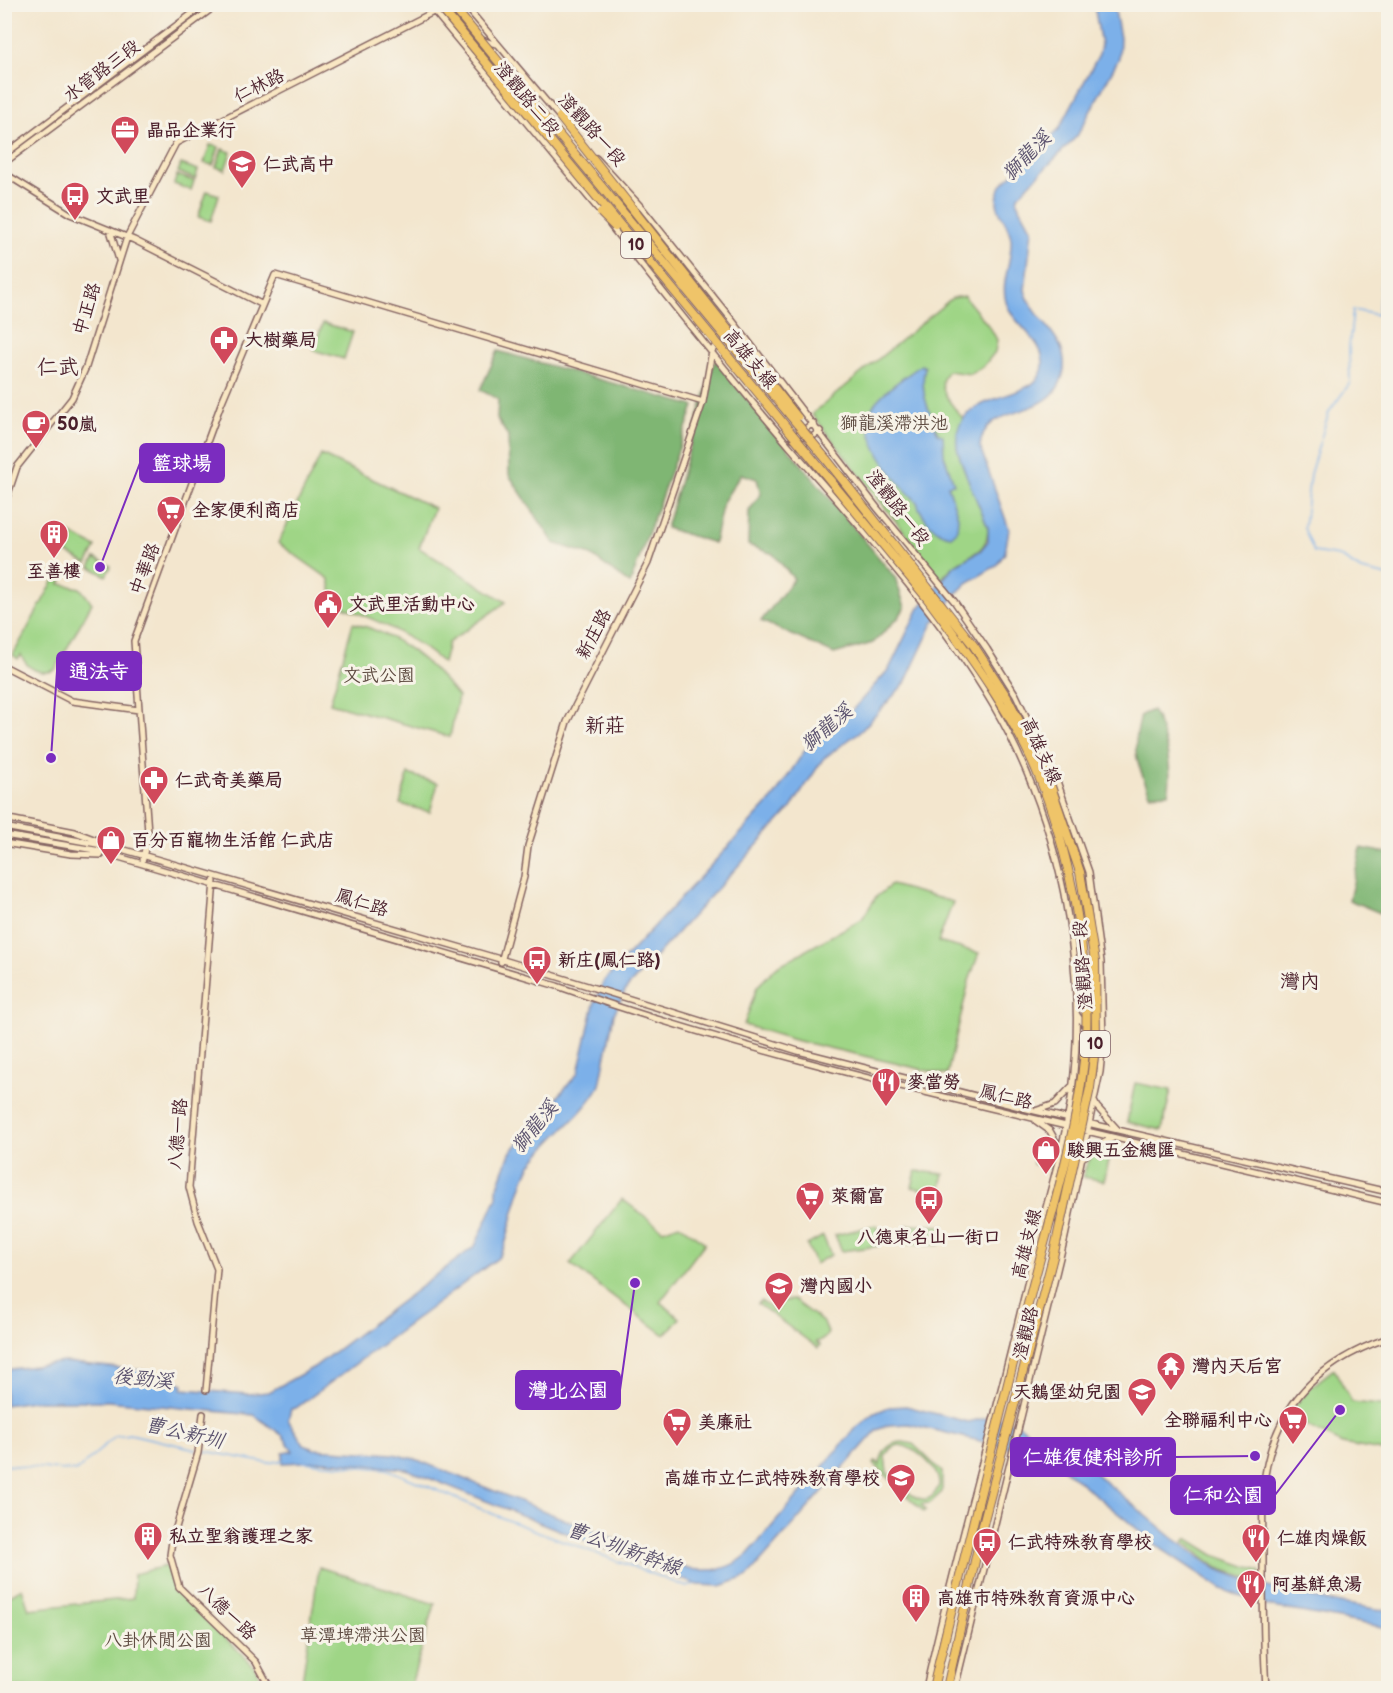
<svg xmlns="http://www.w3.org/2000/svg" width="1393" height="1693" viewBox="0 0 1393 1693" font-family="'Balsamiq Sans','LXGW WenKai TC',sans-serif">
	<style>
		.green { fill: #9fd586; stroke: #747a58; stroke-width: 1.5; fill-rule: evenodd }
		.forest { fill: #7fb673; stroke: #646a4f; stroke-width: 1.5 }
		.water { fill: #7bb0e9; stroke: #62688a; stroke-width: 1.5 }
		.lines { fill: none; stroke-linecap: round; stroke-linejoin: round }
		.stream { stroke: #7bb0e9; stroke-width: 1.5 }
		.secondary-casing { stroke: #856564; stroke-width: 8 }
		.secondary { stroke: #f9e7c3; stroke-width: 5 }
		.highway-bridge-casing { stroke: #856564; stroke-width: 10; stroke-linecap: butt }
		.highway-bridge { stroke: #efc469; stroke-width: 8 }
		.labels { text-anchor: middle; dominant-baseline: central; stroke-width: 6; stroke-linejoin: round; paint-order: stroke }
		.shield { fill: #f7f3e8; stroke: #7e5f64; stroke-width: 1.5 }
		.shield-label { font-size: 16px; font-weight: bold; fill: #4a1f2b }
		.street-label { font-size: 18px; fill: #4a1f2b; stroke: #f7f3e8 }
		.poi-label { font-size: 18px; font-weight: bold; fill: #4a1f2b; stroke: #f7f3e8; text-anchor: start }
		.park-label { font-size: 18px; fill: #5f4c42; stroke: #f7f3e8 }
		.water-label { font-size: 20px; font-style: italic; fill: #5b526e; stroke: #f7f3e8 }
		.neighbourhood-label { font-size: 20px; fill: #4a1f2b; stroke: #f7f3e8 }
		.quarter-label { font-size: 21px; fill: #4a1f2b; stroke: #f7f3e8 }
		.leader { fill: none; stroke: #7b2cbf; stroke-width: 2 }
		.callout-dot { fill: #7b2cbf; stroke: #f7f3e8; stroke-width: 2 }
		.callout { fill: #7b2cbf; stroke: #7b2cbf; stroke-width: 2 }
		.callout-label { font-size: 20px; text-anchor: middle; font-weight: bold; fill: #fff }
	</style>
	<rect width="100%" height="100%" fill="#f7f3e8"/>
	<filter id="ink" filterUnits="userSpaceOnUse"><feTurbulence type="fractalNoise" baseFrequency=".0167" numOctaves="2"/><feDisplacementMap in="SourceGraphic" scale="12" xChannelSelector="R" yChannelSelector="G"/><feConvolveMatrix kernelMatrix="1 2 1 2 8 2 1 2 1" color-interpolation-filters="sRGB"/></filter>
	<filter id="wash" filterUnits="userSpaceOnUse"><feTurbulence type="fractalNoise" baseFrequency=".008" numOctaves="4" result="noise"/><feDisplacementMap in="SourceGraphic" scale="24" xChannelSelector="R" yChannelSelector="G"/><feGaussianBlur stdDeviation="1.35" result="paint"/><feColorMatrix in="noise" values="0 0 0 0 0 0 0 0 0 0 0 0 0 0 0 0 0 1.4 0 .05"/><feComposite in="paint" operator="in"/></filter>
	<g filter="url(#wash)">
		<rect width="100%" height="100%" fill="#f3e6ce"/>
		<path class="green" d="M210 145 219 147 213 165 204 163Z
			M222 149 231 152 225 170 216 167Z
			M181 164 198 170 195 179 178 172Z
			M177 175 194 181 191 190 174 184Z
			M207 191 219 195 211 221 198 217Z
			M964 296 991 329 997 340 995 352 983 367 970 374 948 371C932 386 954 407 964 420L957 447 988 528C988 552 972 553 955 565 950 569 946 574 941 579L812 414 952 298Z
			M323 323 353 332 344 359 313 350Z
			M321 455 434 508 419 548 506 602 448 643 443 663C411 634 373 619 334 603L329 579 278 543Z
			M69 533 96 547 87 564 60 549Z
			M95 558 111 566 106 576 90 567Z
			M59 571 65 575 60 584 80 588 92 603 55 670C41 676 27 669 21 655L18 659 13 655Z
			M353 623C398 634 430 661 458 697L450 737 330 703Z
			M408 774 438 783 430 812 400 804Z
			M891 885 953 902 938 942 979 953 969 981 947 1075 798 1041 744 1025 757 987 776 967 862 919 876 897Z
			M1135 1083 1171 1090 1162 1130 1127 1122Z
			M1038 1142 1055 1146 1058 1149 1053 1169 1033 1164Z
			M1113 1144 1104 1181 1083 1177C1087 1157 1095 1151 1113 1144Z
			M916 1171 944 1174 939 1194 912 1187Z
			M622 1199 663 1230 679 1224 705 1243 660 1302 680 1318 665 1335 570 1264Z
			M877 1225 878 1246 842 1251 835 1235Z
			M907 1225 944 1226 939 1245 906 1244Z
			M823 1236 831 1255 815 1264 807 1245Z
			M793 1300 824 1323 828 1333 824 1339 816 1342 820 1345 818 1348 758 1304 761 1301 776 1312 782 1301Z
			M1334 1369 1352 1402 1388 1406V1452L1342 1444 1287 1415 1311 1387Z
			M903 1442 913 1444 942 1472V1492L930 1503 921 1504 926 1510 924 1512 874 1464 876 1461 880 1465C881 1452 889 1442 903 1442ZM899 1445C916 1447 940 1469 939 1485 927 1518 900 1485 887 1472L885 1456 891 1448Z
			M1187 1538 1214 1555 1260 1571V1582L1218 1568 1184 1542Z
			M166 1566 176 1590 254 1666 266 1688H5V1598L22 1588 29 1609 133 1598 134 1574Z
			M319 1567 435 1604 410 1688H301Z"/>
		<path class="forest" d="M498 351 694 406 630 584 591 555 554 543 509 475 508 436 497 419 498 399 480 390Z
			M715 360 895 577 905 607 899 617 873 643 834 654 761 621 794 579 773 554 748 545 749 511 761 494 757 479 741 474 723 502 714 543 666 528Z
			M1152 710C1164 731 1174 769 1168 793L1150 794C1136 760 1131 752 1141 715Z
			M1361 848 1388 853V902L1385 915 1349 900Z"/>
		<path class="water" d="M1094 5H1114L1120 38 1119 58 1077 136 1018 196 1017 202 1032 230 1025 290C1033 321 1072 338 1063 375 1050 424 983 400 980 447L1009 529 1005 553 996 566 967 583 956 594 933 623 905 683 862 730 823 759 791 808 626 989 614 1014 600 1085C585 1114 550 1137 531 1165 520 1182 511 1226 504 1248L498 1258 296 1408 291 1409 288 1420 304 1445 314 1449 393 1454 415 1459 688 1569C713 1572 730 1570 748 1554L857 1427 875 1413 889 1407 906 1406 968 1422 993 1416 1019 1425 1040 1440 1072 1454 1173 1538 1217 1569 1263 1586 1327 1601 1388 1611V1628L1263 1605 1222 1589 1163 1550 1055 1462 1026 1452 909 1424 889 1425 877 1430 748 1576 721 1586 698 1585 684 1580 406 1469 324 1461 283 1463V1453L293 1451 283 1436 254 1415 108 1401H32L5 1405V1370L64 1362 146 1371 183 1384 182 1389 248 1394 269 1392 314 1367 475 1246 497 1197V1189L510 1153 578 1073 594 1004 604 981 774 797 805 750 847 716 889 669 919 608 955 565 980 551 988 541V528C981 509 960 465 957 447 950 385 1045 406 1043 363 1043 339 1013 325 1006 302 1000 281 1013 260 1011 239 1008 216 988 211 1002 184L1059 129 1099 54 1101 45Z
			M921 365 925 367C919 393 929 409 938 434L943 435 944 455 954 484 948 485 958 517 957 531 951 536C935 535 920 514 917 502 896 481 854 434 875 403 886 388 907 376 921 365Z"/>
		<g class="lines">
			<path class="stream" d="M1388 259 1382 270 1378 315 1353 310 1349 348 1350 383 1329 412 1310 474 1304 528 1314 552 1339 556 1361 570 1388 576
				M200 1450 268 1463 284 1460
				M303 1462 387 1469 507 1520 687 1587 695 1584
				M4 1465 77 1471 115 1436 130 1434 196 1449"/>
		</g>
	</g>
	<g filter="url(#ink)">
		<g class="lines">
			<g class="secondary-casing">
				<path id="secondary" d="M428 4 603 215
					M464 4 562 120
					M445 6C462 24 472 41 497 44
					M4 155 205 4
					M596 158 642 208 732 320 878 509 954 601 987 649 1016 695 1057 781 1089 872 1101 962 1103 1041 1100 1072 1065 1237 955 1688
					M4 163 218 4
					M4 173 70 214 134 240 261 304
					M610 225C669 300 729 376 791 448 862 529 938 612 993 705 1060 820 1088 960 1072 1092 1064 1151 1044 1209 1031 1267 999 1408 957 1547 926 1688
					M110 230 119 260
					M793 438 813 423
					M800 446 820 431
					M4 506 17 467 72 398 86 367 127 237 176 143 449 4
					M4 666 72 701 139 710
					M4 818 75 832 118 848 510 962 798 1051 1035 1111 1388 1192
					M4 827 102 845
					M4 835 95 850 557 986C716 1042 880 1082 1045 1121 1159 1148 1274 1176 1388 1203
					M4 843 71 854 101 855
					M143 859 148 832 134 641 221 404 275 275 703 402
					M501 962 524 877 528 846 567 722 648 563 703 402 712 351 724 332
					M1077 1015 1090 1032 1086 1076
					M1093 1099 1097 1107 1117 1129
					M1035 1111 1055 1104 1071 1087
					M1036 1121 1050 1131 1060 1149
					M1079 1124 1082 1103
					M1081 1159 1097 1146 1113 1138
					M1060 1224 1056 1216 1076 1126
					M206 1390 217 1269 198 1221 189 1187 214 881
					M203 1414 198 1453 172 1541 170 1555 179 1587 256 1662 270 1688
					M1266 1688C1263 1644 1263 1600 1263 1555 1263 1534 1262 1512 1263 1491 1270 1411 1314 1363 1388 1338"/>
			</g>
			<use href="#secondary" class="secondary"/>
			<g class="highway-bridge-casing">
				<path id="highway-bridge" d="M438 4 927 598C969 654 1017 718 1042 784 1070 856 1090 960 1086 1038 1080 1129 1049 1220 1027 1308 995 1435 963 1561 933 1688
					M451 4 827 460 974 646 1008 699 1048 778 1080 872 1095 961 1096 1040 1090 1088 1053 1257 984 1520 947 1688
					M560 117 797 417
					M601 213 615 227"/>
			</g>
			<use href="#highway-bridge" class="highway-bridge"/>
		</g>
	</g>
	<defs>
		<g id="office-pin" transform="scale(1.5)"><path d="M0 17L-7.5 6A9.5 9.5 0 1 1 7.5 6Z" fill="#d1495b" stroke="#f7f3e8"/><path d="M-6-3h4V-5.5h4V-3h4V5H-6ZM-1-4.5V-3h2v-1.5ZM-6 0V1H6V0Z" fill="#fff"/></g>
		<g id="school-pin" transform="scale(1.5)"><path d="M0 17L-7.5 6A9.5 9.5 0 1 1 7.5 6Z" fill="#d1495b" stroke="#f7f3e8"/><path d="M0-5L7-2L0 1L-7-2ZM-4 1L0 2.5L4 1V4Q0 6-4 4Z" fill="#fff"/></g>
		<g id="bus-pin" transform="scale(1.5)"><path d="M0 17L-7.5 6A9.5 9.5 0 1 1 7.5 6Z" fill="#d1495b" stroke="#f7f3e8"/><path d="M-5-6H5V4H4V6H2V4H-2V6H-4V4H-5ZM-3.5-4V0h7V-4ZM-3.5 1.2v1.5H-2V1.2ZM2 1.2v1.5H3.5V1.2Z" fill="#fff"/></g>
		<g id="pharmacy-pin" transform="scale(1.5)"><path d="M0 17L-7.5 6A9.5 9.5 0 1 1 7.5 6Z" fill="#d1495b" stroke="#f7f3e8"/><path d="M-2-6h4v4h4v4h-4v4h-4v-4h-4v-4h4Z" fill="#fff"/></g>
		<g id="cafe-pin" transform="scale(1.5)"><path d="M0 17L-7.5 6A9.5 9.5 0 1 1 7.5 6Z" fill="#d1495b" stroke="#f7f3e8"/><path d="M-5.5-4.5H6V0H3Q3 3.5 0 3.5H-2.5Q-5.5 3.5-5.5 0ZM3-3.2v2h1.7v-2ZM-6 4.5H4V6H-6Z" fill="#fff"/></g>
		<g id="supermarket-pin" transform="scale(1.5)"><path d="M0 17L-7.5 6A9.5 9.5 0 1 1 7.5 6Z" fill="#d1495b" stroke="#f7f3e8"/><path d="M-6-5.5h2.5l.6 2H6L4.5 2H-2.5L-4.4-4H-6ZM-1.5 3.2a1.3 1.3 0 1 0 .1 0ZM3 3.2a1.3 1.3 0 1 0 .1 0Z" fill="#fff"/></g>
		<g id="building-pin" transform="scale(1.5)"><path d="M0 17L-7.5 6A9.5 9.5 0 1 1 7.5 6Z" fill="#d1495b" stroke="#f7f3e8"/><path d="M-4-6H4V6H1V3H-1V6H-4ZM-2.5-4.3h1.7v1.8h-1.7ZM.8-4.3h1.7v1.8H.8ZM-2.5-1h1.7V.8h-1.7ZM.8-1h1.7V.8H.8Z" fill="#fff"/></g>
		<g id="civic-pin" transform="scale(1.5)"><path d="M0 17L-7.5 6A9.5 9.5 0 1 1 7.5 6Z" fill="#d1495b" stroke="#f7f3e8"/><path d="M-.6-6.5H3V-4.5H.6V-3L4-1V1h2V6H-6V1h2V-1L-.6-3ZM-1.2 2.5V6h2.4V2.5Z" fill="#fff"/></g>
		<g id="shop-pin" transform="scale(1.5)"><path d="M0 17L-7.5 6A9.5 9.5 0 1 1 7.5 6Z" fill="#d1495b" stroke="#f7f3e8"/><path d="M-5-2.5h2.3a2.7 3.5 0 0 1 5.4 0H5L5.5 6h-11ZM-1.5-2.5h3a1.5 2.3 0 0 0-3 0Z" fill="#fff"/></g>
		<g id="restaurant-pin" transform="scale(1.5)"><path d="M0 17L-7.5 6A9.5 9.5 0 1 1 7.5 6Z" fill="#d1495b" stroke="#f7f3e8"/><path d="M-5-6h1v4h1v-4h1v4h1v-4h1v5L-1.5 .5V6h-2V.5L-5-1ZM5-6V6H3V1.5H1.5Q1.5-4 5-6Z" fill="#fff"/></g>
		<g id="temple-pin" transform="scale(1.5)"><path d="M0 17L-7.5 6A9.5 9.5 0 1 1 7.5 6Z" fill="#d1495b" stroke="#f7f3e8"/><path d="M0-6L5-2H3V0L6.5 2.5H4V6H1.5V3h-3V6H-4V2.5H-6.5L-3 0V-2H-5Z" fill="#fff"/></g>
	</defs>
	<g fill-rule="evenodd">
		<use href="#office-pin" x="125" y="130"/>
		<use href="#school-pin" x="242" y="164"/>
		<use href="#bus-pin" x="75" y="196"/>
		<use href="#pharmacy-pin" x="224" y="340"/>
		<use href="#cafe-pin" x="36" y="424"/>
		<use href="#supermarket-pin" x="171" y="510"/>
		<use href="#building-pin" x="54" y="534"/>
		<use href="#civic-pin" x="328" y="604"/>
		<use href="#pharmacy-pin" x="154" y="780"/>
		<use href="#shop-pin" x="111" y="840"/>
		<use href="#bus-pin" x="537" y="960"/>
		<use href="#restaurant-pin" x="886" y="1082"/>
		<use href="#shop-pin" x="1046" y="1150"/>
		<use href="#supermarket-pin" x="810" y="1196"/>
		<use href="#bus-pin" x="929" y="1200"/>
		<use href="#school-pin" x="779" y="1286"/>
		<use href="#temple-pin" x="1171" y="1366"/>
		<use href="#school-pin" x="1142" y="1392"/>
		<use href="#supermarket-pin" x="1293" y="1420"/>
		<use href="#supermarket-pin" x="677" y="1422"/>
		<use href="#school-pin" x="901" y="1478"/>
		<use href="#building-pin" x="148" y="1536"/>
		<use href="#restaurant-pin" x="1256" y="1538"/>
		<use href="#bus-pin" x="987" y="1542"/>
		<use href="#restaurant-pin" x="1251" y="1584"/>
		<use href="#building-pin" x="916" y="1598"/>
	</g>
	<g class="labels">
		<g class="shield">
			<rect x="621" y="232" width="30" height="26" rx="4.5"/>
			<rect x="1080" y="1031" width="30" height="26" rx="4.5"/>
		</g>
		<g class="shield-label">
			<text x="636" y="245">10</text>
			<text x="1095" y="1044">10</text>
		</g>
		<g class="street-label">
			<text transform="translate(102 71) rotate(-37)">水管路三段</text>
			<text transform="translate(259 86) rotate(-26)">仁林路</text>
			<text transform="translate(527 99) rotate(50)">澄觀路二段</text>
			<text transform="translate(592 130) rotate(48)">澄觀路一段</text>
			<text transform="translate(87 309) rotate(-73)">中正路</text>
			<text transform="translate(750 359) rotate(50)">高雄支線</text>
			<text transform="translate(898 508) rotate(52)">澄觀路一段</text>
			<text transform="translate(145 569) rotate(-69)">中華路</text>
			<text transform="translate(594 634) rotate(-62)">新庄路</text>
			<text transform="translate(1041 751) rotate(65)">高雄支線</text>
			<text transform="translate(362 903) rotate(17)">鳳仁路</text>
			<text transform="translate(1083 965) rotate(-94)">澄觀路一段</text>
			<text transform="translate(1006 1097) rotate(13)">鳳仁路</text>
			<text transform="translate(178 1134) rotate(-85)">八德一路</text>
			<text transform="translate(1027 1244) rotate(-76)">高雄支線</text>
			<text transform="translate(1026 1333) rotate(-76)">澄觀路</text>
			<text transform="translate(227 1612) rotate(44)">八德一路</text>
		</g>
		<g class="poi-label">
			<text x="146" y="130">晶品企業行</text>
			<text x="263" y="164">仁武高中</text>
			<text x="96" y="196">文武里</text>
			<text x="245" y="340">大樹藥局</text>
			<text x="57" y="424">50嵐</text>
			<text x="192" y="510">全家便利商店</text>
			<text x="54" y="571" text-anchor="middle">至善樓</text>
			<text x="349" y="604">文武里活動中心</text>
			<text x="175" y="780">仁武奇美藥局</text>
			<text x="132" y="840">百分百寵物生活館 仁武店</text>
			<text x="558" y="960">新庄(鳳仁路)</text>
			<text x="907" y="1082">麥當勞</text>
			<text x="1067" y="1150">駿興五金總匯</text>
			<text x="831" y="1196">萊爾富</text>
			<text x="929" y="1237" text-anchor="middle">八德東名山一街口</text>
			<text x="800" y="1286">灣內國小</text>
			<text x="1192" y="1366">灣內天后宮</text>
			<text x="1121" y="1392" text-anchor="end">天鵝堡幼兒園</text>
			<text x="1272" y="1420" text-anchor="end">全聯福利中心</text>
			<text x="698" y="1422">美廉社</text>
			<text x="880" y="1478" text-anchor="end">高雄市立仁武特殊教育學校</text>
			<text x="169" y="1536">私立聖翁護理之家</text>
			<text x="1277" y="1538">仁雄肉燥飯</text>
			<text x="1008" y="1542">仁武特殊教育學校</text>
			<text x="1272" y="1584">阿基鮮魚湯</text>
			<text x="937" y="1598">高雄市特殊教育資源中心</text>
		</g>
		<g class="park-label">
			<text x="894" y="423">獅龍溪滯洪池</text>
			<text x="379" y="675">文武公園</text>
			<text x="363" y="1635">草潭埤滯洪公園</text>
			<text x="158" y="1640">八卦休閒公園</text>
		</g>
		<g class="water-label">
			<text transform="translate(1027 156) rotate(-46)">獅龍溪</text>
			<text transform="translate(827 728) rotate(-41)">獅龍溪</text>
			<text transform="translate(535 1127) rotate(-51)">獅龍溪</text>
			<text transform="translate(143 1379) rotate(6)">後勁溪</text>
			<text transform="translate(184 1433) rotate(13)">曹公新圳</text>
			<text transform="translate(624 1549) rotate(20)">曹公圳新幹線</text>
		</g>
		<g class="neighbourhood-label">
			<text x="605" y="726">新莊</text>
			<text x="1300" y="982">灣内</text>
		</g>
		<g class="quarter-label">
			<text x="58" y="367">仁武</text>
		</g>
	</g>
	<path class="leader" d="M100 567L140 463M51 758L57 671M635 1283L620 1390M1255 1456L1175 1457M1340 1410L1275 1495"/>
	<g class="callout-dot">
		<circle cx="100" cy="567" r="6"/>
		<circle cx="51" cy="758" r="6"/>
		<circle cx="635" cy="1283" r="6"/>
		<circle cx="1255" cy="1456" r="6"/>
		<circle cx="1340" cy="1410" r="6"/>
	</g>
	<g class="callout">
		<rect x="140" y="444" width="84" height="38" rx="6"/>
		<rect x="57" y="652" width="84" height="38" rx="6"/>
		<rect x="516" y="1371" width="104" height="38" rx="6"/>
		<rect x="1011" y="1438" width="164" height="38" rx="6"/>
		<rect x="1171" y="1476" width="104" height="38" rx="6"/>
	</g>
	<g class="callout-label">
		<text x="182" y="470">籃球場</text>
		<text x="99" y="678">通法寺</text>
		<text x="568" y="1397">灣北公園</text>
		<text x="1093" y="1464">仁雄復健科診所</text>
		<text x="1223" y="1502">仁和公園</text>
	</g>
	<rect width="1393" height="1693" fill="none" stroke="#f7f3e8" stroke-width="24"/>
</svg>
